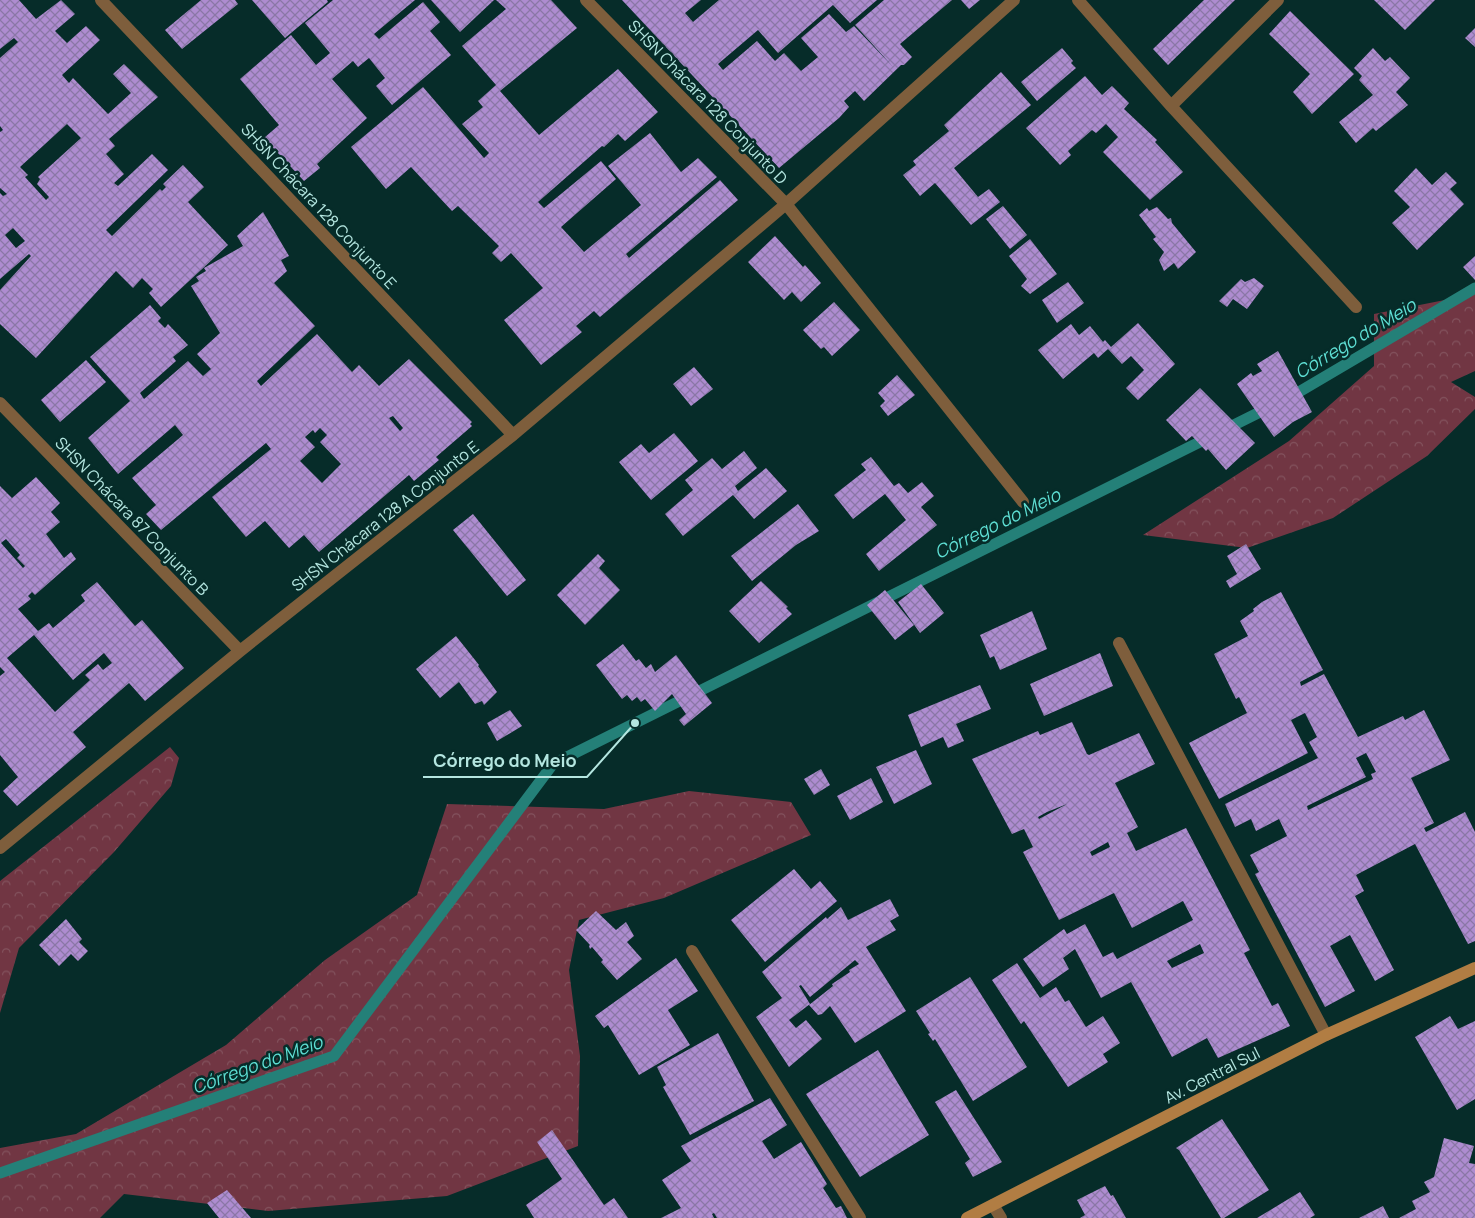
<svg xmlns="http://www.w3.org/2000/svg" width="1475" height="1218" viewBox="0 0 1475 1218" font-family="Manrope,sans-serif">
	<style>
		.forest { fill: url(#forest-crowns) }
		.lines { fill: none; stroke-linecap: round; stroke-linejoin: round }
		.stream { stroke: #248078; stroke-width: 11 }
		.building { fill: url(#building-cross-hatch); fill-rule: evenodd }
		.street { stroke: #7e5e3c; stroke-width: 12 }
		.secondary { stroke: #b17d43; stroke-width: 12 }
		.labels { text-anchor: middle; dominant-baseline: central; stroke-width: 5; stroke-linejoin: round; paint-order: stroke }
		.street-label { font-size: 16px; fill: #b4e6e0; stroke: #062c29 }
		.water-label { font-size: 18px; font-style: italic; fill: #5eded3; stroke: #062c29 }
		.leader { fill: none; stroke: #b4e6e0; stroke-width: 2 }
		.callout-dot { fill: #b4e6e0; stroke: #062c29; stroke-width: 2 }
		.callout-label { font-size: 18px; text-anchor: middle; font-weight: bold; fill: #b4e6e0; stroke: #062c29; stroke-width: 5; stroke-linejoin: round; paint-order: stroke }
	</style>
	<defs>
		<pattern id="forest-crowns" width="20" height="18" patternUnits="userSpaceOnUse" patternTransform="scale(1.25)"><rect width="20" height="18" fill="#713643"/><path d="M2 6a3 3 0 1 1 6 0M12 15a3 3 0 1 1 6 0" fill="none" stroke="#83535e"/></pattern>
		<pattern id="building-cross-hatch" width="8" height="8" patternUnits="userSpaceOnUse" patternTransform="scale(1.25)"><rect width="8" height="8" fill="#ae8cd0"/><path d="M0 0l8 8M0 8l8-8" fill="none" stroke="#8a77a6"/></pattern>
	</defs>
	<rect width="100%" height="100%" fill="#062c29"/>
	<path class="forest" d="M1475 291V371L1451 382 1475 397V409L1427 456 1333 518 1247 548 1143 535 1289 441 1374 366V314L1460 297Z
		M170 747 179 758 171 786 114 852 19 948 0 1013V881Z
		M689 791 791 802 811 835 664 898 579 920 569 970 580 1056 578 1146 447 1196 268 1211 124 1194 100 1218H0V1148L76 1134 226 1045 325 960 417 895 447 804 604 809Z"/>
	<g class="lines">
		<path class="stream" d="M1287 399 1475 288
			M0 1173 334 1056 553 764 1270 407"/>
	</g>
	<path class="building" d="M0 0H19L36 19 61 0 75 14 55 31 67 43 86 26 100 40 62 75 69 83 73 78 108 114 131 93 113 74 124 64 158 97 109 139 115 146 106 154 124 174 114 183 118 186 152 154 168 170 106 230 112 236 160 189 162 191 166 187 163 184 183 165 204 187 188 202 228 245 161 307 149 293 153 289 142 278 133 288 116 271 36 358 0 324V290L31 256 29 254 0 279V193L3 196 7 194 0 188V132L3 130 0 126V58L18 42 14 38 0 49ZM67 124 81 138 38 177 40 179 37 184 49 197 46 200 25 177 28 175 20 167ZM13 228 25 241 16 248 5 235Z
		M201 0H235L238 4 182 49 165 30Z
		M252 0H327L328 2 285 38Z
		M333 0H415L374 34 379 39 423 2 440 22 430 31 451 55 392 105 376 86 385 78 369 58 358 67 353 61 332 79 367 118 317 164 320 168 304 181 264 138 279 125 240 79 291 35 316 65 330 53 305 23Z
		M431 0H494L460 32Z
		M496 0H551L577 28 500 91 539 135 618 69 658 112 625 141 618 134 604 147 602 146 538 202 544 208 601 161 616 179 561 227 584 252 641 205 608 166 650 133 681 172 698 158 717 177 626 254 629 258 720 180 738 200 600 317 594 311 576 326 582 332 541 365 504 320 543 288 511 253 501 262 492 253 499 246 458 206 452 211 411 167 386 189 351 147 423 87 484 158 489 153 462 124 483 107 478 101 496 85 462 46 506 9Z
		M622 0H701L685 13 693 22 719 0H877L850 23 833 5 778 53 758 30 718 64 723 70 757 41 775 61 784 53 801 71 818 57 801 38 829 14 846 32 854 26 894 68 855 25 884 0H952L900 44 912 57 904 65H901L864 101 855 91 844 101 849 107 839 118 779 168Z
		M961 0H980L969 9Z
		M1204 0H1235L1168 65 1153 49Z
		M1374 0H1435L1405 30Z
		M1290 11 1354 74 1312 114 1293 92 1310 74 1269 34Z
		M1475 28V47L1465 38Z
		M1062 48 1073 61 1071 63 1076 68 1037 101 1021 82Z
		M1373 48 1385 61 1390 57 1410 78 1396 92 1408 105 1376 131 1373 128 1356 143 1339 122 1373 95 1359 80 1362 76 1354 68Z
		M1001 72 1031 105 954 168 978 197 989 189 1000 202 971 225 935 183 920 196 903 175 916 165 913 161 949 131 944 125Z
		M1085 76 1102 95 1112 86 1129 103 1124 109 1157 140 1155 142 1183 172 1150 200 1103 152 1118 137 1106 124 1096 133 1092 130 1068 151 1071 155 1060 165 1026 128Z
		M1416 168 1432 185 1446 172 1457 183 1450 189 1464 204 1417 250 1392 223 1410 207 1394 191Z
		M1003 206 1027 235 1010 249 986 219Z
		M1157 207 1168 219 1171 218 1172 223 1196 252 1178 269 1174 263 1164 271 1159 260 1164 252 1153 239 1156 237 1139 215 1147 208 1149 211Z
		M263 212 289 256 281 260 287 271 274 283 315 326 257 381 261 386 317 334 352 372 359 365 379 386 409 359 472 422 470 424 472 426 436 457 439 460 414 481 409 475 319 552 304 535 289 548 265 521 246 537 212 497 271 449 266 443 161 530 146 514 156 505 132 478 183 435 175 425 118 474 88 438 130 401 90 357 150 305 161 318 158 321 165 328 168 324 188 345 173 357 176 361 140 393 144 399 188 361 203 376 211 369 197 354 220 333 191 286 199 281 196 277 206 271 204 268 243 246 237 236ZM393 416 403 428 400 431 389 418ZM320 428 327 435 320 442 341 464 322 483 300 461 315 447 305 437 313 430 315 433Z
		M775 236 803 267 805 265 821 283 801 302 792 292 784 300 748 262Z
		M1030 239 1057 274 1030 294 1021 286 1027 279 1009 256Z
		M1475 256V280L1463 267Z
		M1254 278 1264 286 1247 309 1233 299 1227 307 1219 301 1241 279 1245 282Z
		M1068 282 1084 303 1057 323 1042 300Z
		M834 302 860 330 832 356 824 347 821 349 803 330Z
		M1138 323 1175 364 1138 400 1126 388 1144 370 1131 356 1122 364 1108 349 1098 358 1094 353 1063 379 1038 350 1071 324 1079 335 1090 326 1103 342 1105 340 1111 347Z
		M1278 351 1312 412 1293 422 1274 437 1237 384 1251 373 1253 376 1262 371 1257 364Z
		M86 360 106 382 60 422 41 400Z
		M694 367 713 389 691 406 673 384Z
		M897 375 915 395 888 416 880 406 885 401 878 393Z
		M1200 388 1255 443 1226 470 1208 449 1206 451 1192 436 1186 441 1166 420Z
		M674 433 698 461 651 500 619 462 641 444 649 453Z
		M744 451 757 468 735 486 738 491 766 468 787 491 754 519 733 495 683 536 665 514 693 490 685 480 712 458 722 469Z
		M871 457 894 486 899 483 908 493 922 482 934 496 921 507 937 525 879 571 866 554 906 520 885 494 853 519 834 495 866 470 861 464Z
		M36 477 60 503 51 512 60 522 46 534 64 558 71 552 76 559 35 595 32 592 28 596 31 599 18 609 38 631 49 623 53 628 85 601 81 595 97 582 135 626 142 620 184 668 145 701 129 683 73 732 86 747 17 806 3 791 18 777 0 755V676L5 672 0 667V486L12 498ZM6 539 20 555 17 558 25 566 23 568 1 543ZM34 635 73 680 104 653 112 663 103 670 98 664 85 675 90 680 55 712 7 658Z
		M798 504 819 531 796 545 752 581 731 556Z
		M473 514 526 580 507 596 453 530Z
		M1246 544 1261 569 1230 588 1226 581 1237 574 1227 556Z
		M598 554 605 561 599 568 620 590 585 625 557 595Z
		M761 581 788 607 786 608 792 614 759 643 729 611Z
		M921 584 944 613 920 633 898 602Z
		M885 590 914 625 895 640 867 605Z
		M1281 592 1323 670 1300 682 1301 686 1324 674 1358 737 1403 716 1405 720 1424 710 1450 760 1411 778 1434 823 1424 828 1426 832 1465 812 1475 832V941L1468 944 1415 844 1356 875 1364 891 1355 896 1394 970 1375 981 1350 935 1330 946 1355 991 1325 1007 1255 874 1259 872 1250 855 1287 836 1279 819 1256 831 1251 819 1235 827 1225 804 1318 758 1309 742 1317 737 1305 713 1291 720 1308 753 1219 799 1189 743 1247 713 1239 697 1236 699 1214 654 1248 636 1240 621 1254 611 1253 609 1262 602ZM1366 753 1376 772 1371 774 1373 779 1308 810 1307 806 1366 777 1356 758Z
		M1032 611 1047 649 1000 670 994 656 990 658 980 635Z
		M456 636 479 665 478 666 497 692 484 705 482 701 475 704 459 682 440 698 416 669Z
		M623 644 636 661 639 659 646 668 651 664 655 672 676 655 712 703 684 726 679 720 686 714 672 694 655 711 645 699 641 702 637 697 632 701 627 695 622 699 596 665Z
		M1100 653 1113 686 1044 716 1030 684Z
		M980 685 991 709 956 724 964 741 948 748 943 737 921 747 908 715Z
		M510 710 522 726 497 741 487 723Z
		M1072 722 1087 754 1089 755 1139 733 1155 764 1115 783 1138 827 1127 833 1136 851 1186 828 1250 950 1244 953 1272 1006 1278 1003 1290 1026 1218 1058 1207 1038 1172 1057 1131 982 1101 998 1075 949 1063 958 1069 969 1043 987 1023 959 1064 929 1067 934 1085 924 1103 957 1113 952 1117 959 1193 920 1183 901 1132 928 1114 893 1059 920 1023 852 1033 847 1024 829 1012 834 972 759 1038 731 1040 735ZM1067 804 1039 819 1038 817 1047 812ZM1108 842 1110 847 1092 856 1090 852ZM1200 944 1204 953 1172 968 1167 961Z
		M916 750 932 784 894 804 876 767Z
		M821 769 830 785 814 795 804 779Z
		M871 778 883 802 850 820 837 796Z
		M794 869 811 889 820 881 837 901 765 962 731 920Z
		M890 899 899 916 890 921 896 930 866 947 906 1011 855 1043 830 1006 822 1014 818 1015 809 1005 833 986 832 984 850 972 849 970 859 964 855 960 810 997 801 985 799 986 810 1004 789 1020 796 1028 806 1020 822 1039 789 1067 756 1017 782 998 762 972 826 917 827 919 841 907 848 920Z
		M596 911 616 930 626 922 634 936 627 942 642 959 617 980 601 962 603 960 592 947 590 949 589 946 590 945 576 930Z
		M66 919 82 939 79 942 88 951 78 961 71 954 59 966 39 945Z
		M676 958 698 991 668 1010 690 1045 639 1075 608 1025 604 1028 595 1016Z
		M1017 963 1040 998 1056 987 1065 1002 1069 1000 1086 1027 1103 1016 1120 1043 1103 1054 1108 1062 1068 1087 1024 1021 1021 1024 992 980Z
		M970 977 1027 1067 973 1101 935 1039 933 1041 928 1034 930 1033 916 1011Z
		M1450 1016 1458 1029 1475 1021V1099L1457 1110 1415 1037Z
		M718 1033 754 1101 690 1135 663 1087 666 1085 657 1067Z
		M878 1050 929 1135 860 1177 806 1094Z
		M956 1090 1002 1162 973 1177 965 1163 970 1159 935 1102Z
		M770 1098 787 1125 762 1141 774 1159 801 1142 827 1184 823 1188 836 1208 841 1206 847 1218H717L714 1213 712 1214 714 1218H661L681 1208 662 1180 691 1161 681 1146Z
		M1222 1119 1269 1190 1224 1218H1221L1179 1150 1176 1148Z
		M552 1130 604 1205 614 1198 628 1218H534L526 1205 562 1179 537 1142Z
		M1444 1138 1474 1146 1469 1163 1475 1164V1218H1399L1416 1209 1412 1201 1430 1192 1424 1182 1434 1177Z
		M1105 1186 1111 1196 1113 1195 1126 1218H1080L1085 1215 1077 1200Z
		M227 1190 251 1218H219L207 1203Z
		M1300 1192 1315 1215 1310 1218H1257Z
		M1383 1206 1389 1218H1359Z"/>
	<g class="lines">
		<path class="street" d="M101 0 513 435
			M586 0 786 204 1023 502
			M1078 0 1171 106 1356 307
			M1171 106 1278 0
			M0 403 240 651
			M1119 643 1326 1035
			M0 848 240 651 513 435 786 204 1014 0
			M692 951 860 1218
			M993 1205 1001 1218"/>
		<path class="secondary" d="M967 1218 1326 1035 1475 968"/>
	</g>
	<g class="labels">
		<g class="street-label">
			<text transform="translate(708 102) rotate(46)">SHSN Chácara 128 Conjunto D</text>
			<text transform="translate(319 206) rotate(47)">SHSN Chácara 128 Conjunto E</text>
			<text transform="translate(132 516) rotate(46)">SHSN Chácara 87 Conjunto B</text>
			<text transform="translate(385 516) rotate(-38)">SHSN Chácara 128 A Conjunto E</text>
			<text transform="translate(1212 1075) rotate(-27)">Av. Central Sul</text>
		</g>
		<g class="water-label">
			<text transform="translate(1355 338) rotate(-31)">Córrego do Meio</text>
			<text transform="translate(997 523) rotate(-26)">Córrego do Meio</text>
			<text transform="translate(257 1064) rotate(-20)">Córrego do Meio</text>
		</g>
	</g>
	<path class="leader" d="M635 723L587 777H423"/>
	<circle class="callout-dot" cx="635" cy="723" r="5"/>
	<g class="callout-label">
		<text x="505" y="767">Córrego do Meio</text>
	</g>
</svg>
